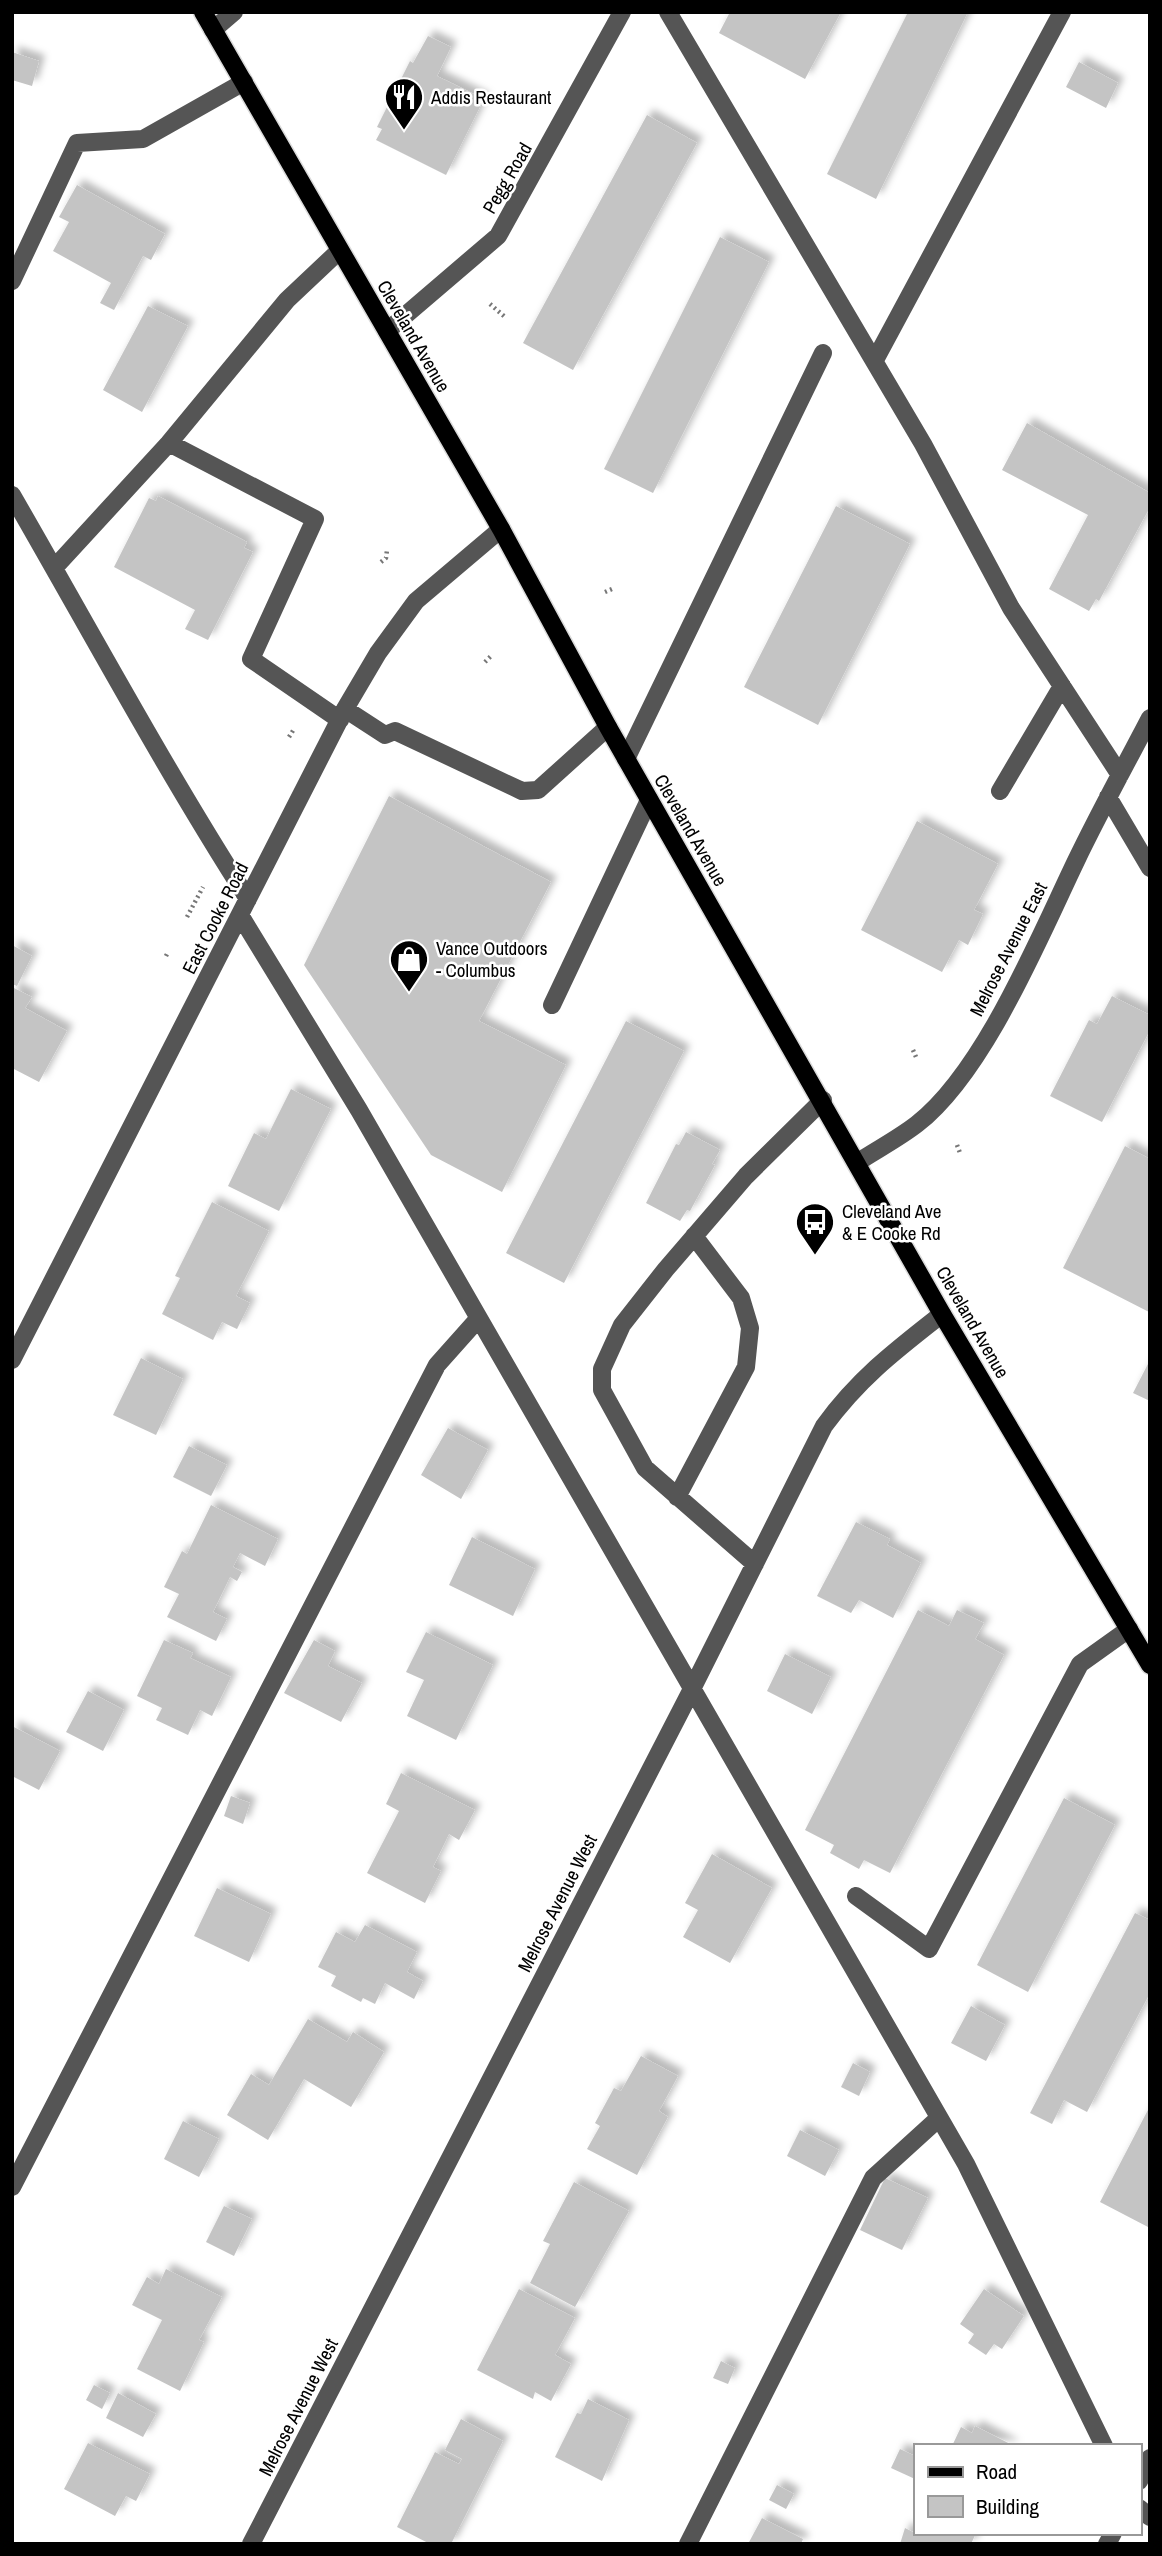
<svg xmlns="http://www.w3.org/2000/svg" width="1162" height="2556" viewBox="0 0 1162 2556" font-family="'Archivo Narrow',sans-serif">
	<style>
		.building { fill: #c4c4c4; filter: url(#shadow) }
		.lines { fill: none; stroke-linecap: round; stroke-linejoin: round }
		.major-casing { stroke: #dbdbdb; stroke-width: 21 }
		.path { stroke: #777; stroke-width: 4.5; stroke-dasharray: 2 3.5; stroke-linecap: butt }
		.minor { stroke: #555; stroke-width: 18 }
		.major { stroke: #000; stroke-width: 18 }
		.labels { text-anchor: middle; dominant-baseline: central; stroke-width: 5; stroke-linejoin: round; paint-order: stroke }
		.poi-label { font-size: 19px; fill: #000; stroke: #fff; text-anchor: start }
		.street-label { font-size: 19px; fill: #000; stroke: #fff }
	</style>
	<defs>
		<filter id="shadow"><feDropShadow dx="6" dy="-6" stdDeviation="3.5" flood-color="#0004"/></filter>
	</defs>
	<rect width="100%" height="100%" fill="#fff"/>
	<path class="building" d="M730 12H841L805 79 719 33Z
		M908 12H968L876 199 827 174Z
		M428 36 451 47 437 76 484 99 446 175 376 140 382 129 377 127 410 61 413 63Z
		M12 52 39 61 32 86 12 80Z
		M1079 62 1118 83 1106 108 1066 87Z
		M647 115 697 143 573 370 523 343Z
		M77 185 165 234 151 260 143 256 114 310 100 303 111 283 53 251 69 222 59 217Z
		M720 237 769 262 653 493 604 469Z
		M148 306 188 326 142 412 103 390Z
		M1027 423 1150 493V507L1099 601 1096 599 1089 611 1049 589 1088 515 1002 470Z
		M158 496 247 542 244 548 253 552 208 640 185 629 195 610 114 567 149 498 156 501Z
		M836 506 910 544 818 725 744 687Z
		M389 796 551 882 479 1021 566 1065 502 1192 431 1155 304 965Z
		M917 821 998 864 974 910 983 914 968 945 959 940 942 972 861 930Z
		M12 945 32 956 17 986 12 984Z
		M12 987 32 997 25 1008 67 1031 39 1082 12 1068Z
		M1112 996 1150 1015V1030L1102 1122 1050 1096 1089 1020 1097 1024Z
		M626 1021 684 1051 564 1283 506 1253Z
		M291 1089 331 1109 279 1211 228 1186 254 1133 266 1139Z
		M686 1132 720 1150 712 1164 715 1165 690 1211 687 1210 680 1221 646 1203 676 1144 679 1145Z
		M1125 1146 1150 1159 1149 1312 1063 1268Z
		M212 1202 269 1231 236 1296 250 1303 237 1329 222 1322 213 1340 162 1314 180 1278 175 1276Z
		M141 1358 183 1379 156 1435 113 1415Z
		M1150 1360V1401L1133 1393Z
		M448 1428 488 1450 461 1499 421 1475Z
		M189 1446 227 1465 211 1496 173 1477Z
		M211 1505 278 1539 265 1566 240 1553 233 1567 242 1572 237 1581 230 1577 213 1612 227 1619 216 1641 167 1617 179 1594 164 1587 182 1551 187 1554Z
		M856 1522 890 1539 887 1545 921 1563 893 1618 859 1600 851 1613 817 1596Z
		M472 1537 535 1569 513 1616 449 1585Z
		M918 1610 949 1626 957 1610 984 1623 975 1639 1004 1655 890 1873 864 1860 859 1869 830 1853 834 1845 805 1830Z
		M426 1632 493 1665 456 1740 407 1716 424 1680 406 1672Z
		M164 1640 193 1653 190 1658 231 1677 212 1716 200 1710 188 1735 156 1720 162 1708 137 1696Z
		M314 1640 335 1651 328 1666 362 1683 341 1722 284 1693Z
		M785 1654 831 1677 812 1714 767 1691Z
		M88 1691 124 1710 103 1751 66 1732Z
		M12 1726 60 1751 39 1790 14 1777 12 1780Z
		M401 1773 475 1810 459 1840 449 1834 433 1867 441 1871 425 1903 367 1873 399 1811 386 1804Z
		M231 1796 250 1803 243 1824 224 1816Z
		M1064 1798 1115 1825 1028 1992 977 1965Z
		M712 1854 772 1888 730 1963 683 1937 698 1910 685 1903Z
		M217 1888 271 1914 249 1962 194 1936Z
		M1135 1913 1150 1920V1993L1087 2112 1064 2100 1052 2124 1030 2113Z
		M365 1925 417 1952 407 1972 423 1981 414 1999 385 1983 375 2004 363 1998 361 2002 331 1986 336 1976 318 1967 336 1932 355 1942Z
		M971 2006 1005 2025 986 2061 951 2043Z
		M308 2019 347 2042 353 2032 384 2052 351 2107 304 2079 268 2140 227 2115 251 2074 269 2085Z
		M641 2056 678 2076 659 2111 668 2117 637 2175 587 2149 600 2126 595 2123 614 2088 621 2091Z
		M853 2063 870 2072 859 2096 841 2087Z
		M1150 2106V2224L1148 2227 1100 2202Z
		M183 2121 219 2139 199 2177 164 2159Z
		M800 2130 839 2150 825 2176 787 2156Z
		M885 2178 928 2198 902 2250 860 2230Z
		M574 2182 629 2211 575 2307 530 2283 550 2244 543 2241Z
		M224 2206 252 2219 234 2256 206 2242Z
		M166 2269 222 2297 199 2340 204 2342 180 2391 137 2369 162 2320 132 2305 147 2277 159 2284Z
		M519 2289 575 2318 555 2355 571 2364 551 2401 535 2392 533 2399 477 2370Z
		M984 2289 1024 2316 1002 2349 994 2344 986 2355 968 2343 974 2334 960 2324Z
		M721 2361 735 2368 728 2384 713 2378Z
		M94 2385 110 2393 102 2409 86 2400Z
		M118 2393 156 2414 143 2437 106 2418Z
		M588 2399 629 2420 602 2481 555 2457 577 2413 581 2414Z
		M461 2419 503 2441 451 2544H430L397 2527 435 2452 459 2464 462 2459 445 2450Z
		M975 2426 1014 2446H952L961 2427 972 2433Z
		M88 2443 150 2474 136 2501 126 2496 115 2516 64 2489Z
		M900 2449 915 2456V2479L891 2468Z
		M777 2485 794 2494 786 2509 769 2500Z
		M762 2518 803 2539 801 2544H748Z
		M905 2528 915 2533H976L971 2544H900Z"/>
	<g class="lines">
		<g class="major-casing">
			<path id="major" d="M203 12 501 529 608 727 942 1314 1150 1665"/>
		</g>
		<path class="path" d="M490 304 505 317
			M381 562 386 558 387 550
			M605 592 612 589
			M485 662 491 656
			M289 737 294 729
			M187 917 203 887
			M166 956 168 952
			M913 1050 916 1057
			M957 1145 960 1153"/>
		<path class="minor" d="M668 12 923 444 1011 608 1120 775
			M213 30 234 12
			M12 281 77 143 143 139 244 82
			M387 331 498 236 622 12
			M875 360 1062 12
			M169 443 287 300 339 251
			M12 495C90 630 164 768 248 899
			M56 566 169 443 315 519 251 659 340 720
			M345 709 385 735 395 731 522 791 538 790 608 727
			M626 759 823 353
			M1000 791 1062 686
			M1108 797 1150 868
			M240 915 359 1110 966 2164 1104 2446
			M552 1005 649 800
			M858 1162C878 1149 899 1138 917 1124 984 1072 1039 938 1076 861 1099 813 1125 766 1150 718
			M12 1360 345 709 378 653 416 601 501 529
			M677 1497 746 1367 750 1328 741 1298 694 1236
			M755 1564 645 1468 602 1390V1369L622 1325 666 1269 746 1176 823 1100
			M856 1896 929 1949 1080 1664 1129 1629
			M12 2187 437 1365 478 1319
			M1139 2481 1150 2458
			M1139 2508 1150 2517
			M251 2544 692 1689 824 1426C859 1378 896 1350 942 1314
			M688 2544 873 2178 939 2118
			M1107 2544 1113 2533"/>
		<use href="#major" class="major"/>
	</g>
	<defs>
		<g id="restaurant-pin" transform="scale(2.0125)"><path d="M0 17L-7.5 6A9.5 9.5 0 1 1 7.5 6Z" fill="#000" stroke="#fff"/><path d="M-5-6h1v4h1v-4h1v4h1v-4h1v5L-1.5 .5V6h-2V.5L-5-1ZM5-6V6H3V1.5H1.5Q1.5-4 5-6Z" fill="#fff"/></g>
		<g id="shop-pin" transform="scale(2.0125)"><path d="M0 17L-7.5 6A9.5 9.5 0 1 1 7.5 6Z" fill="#000" stroke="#fff"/><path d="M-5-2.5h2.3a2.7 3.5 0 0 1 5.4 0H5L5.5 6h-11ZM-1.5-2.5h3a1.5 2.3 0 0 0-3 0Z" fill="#fff"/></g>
		<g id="bus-pin" transform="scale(2.0125)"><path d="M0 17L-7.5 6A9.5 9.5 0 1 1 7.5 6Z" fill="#000" stroke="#fff"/><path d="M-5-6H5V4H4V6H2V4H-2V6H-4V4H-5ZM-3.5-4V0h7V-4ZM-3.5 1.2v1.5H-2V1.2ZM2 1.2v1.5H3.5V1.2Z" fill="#fff"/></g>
	</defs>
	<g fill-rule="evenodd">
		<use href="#restaurant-pin" x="404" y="97"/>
		<use href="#shop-pin" x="409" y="959"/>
		<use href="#bus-pin" x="815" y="1222"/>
	</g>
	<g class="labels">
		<g class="poi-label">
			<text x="431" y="97">Addis Restaurant</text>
			<text x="436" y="948">Vance Outdoors<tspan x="436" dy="22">- Columbus</tspan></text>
			<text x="842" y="1211">Cleveland Ave<tspan x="842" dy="22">&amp; E Cooke Rd</tspan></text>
		</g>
		<g class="street-label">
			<text transform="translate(507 178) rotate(-60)">Pegg Road</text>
			<text transform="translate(414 336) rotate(60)">Cleveland Avenue</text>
			<text transform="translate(691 830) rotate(60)">Cleveland Avenue</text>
			<text transform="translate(215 918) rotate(-63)">East Cooke Road</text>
			<text transform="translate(1008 949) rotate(-63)">Melrose Avenue East</text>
			<text transform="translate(973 1322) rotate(60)">Cleveland Avenue</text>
			<text transform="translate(557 1903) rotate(-63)">Melrose Avenue West</text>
			<text transform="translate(298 2407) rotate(-63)">Melrose Avenue West</text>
		</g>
	</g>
	<rect width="1162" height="2556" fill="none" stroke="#000000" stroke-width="28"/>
	<rect x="914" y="2444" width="228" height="91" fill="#ffffff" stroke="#999999" stroke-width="2"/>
	<rect x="928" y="2467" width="35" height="10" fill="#000000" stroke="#999999" stroke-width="2"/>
	<text x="976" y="2479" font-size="21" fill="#000000">Road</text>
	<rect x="928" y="2496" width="35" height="21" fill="#c4c4c4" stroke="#999999" stroke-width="2"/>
	<text x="976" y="2514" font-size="21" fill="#000000">Building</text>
</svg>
